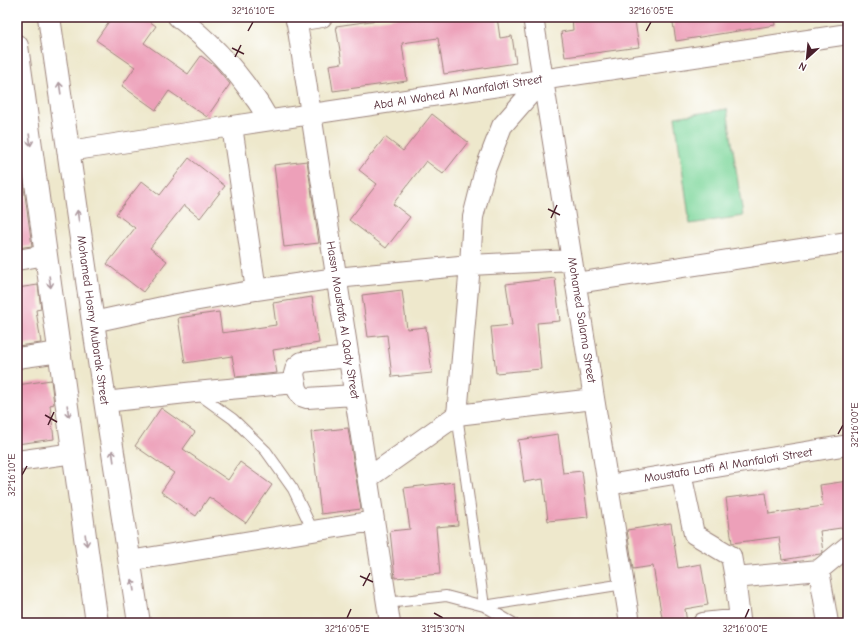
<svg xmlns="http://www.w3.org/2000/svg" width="865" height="640" viewBox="0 0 865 640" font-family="'Comic Neue',sans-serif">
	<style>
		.green { fill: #7fd79c; stroke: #647b64 }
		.building { fill: #eda0b9 }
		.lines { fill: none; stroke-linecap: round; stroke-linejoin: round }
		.service-casing { stroke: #9c847c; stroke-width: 12 }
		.minor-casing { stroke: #9c847c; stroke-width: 22 }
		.tertiary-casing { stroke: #9c847c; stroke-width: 24 }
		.service { stroke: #fff; stroke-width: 10 }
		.minor { stroke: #fff; stroke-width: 20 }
		.tertiary { stroke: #fff; stroke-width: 22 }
		.oneway { stroke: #ae9aa0 }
		.ticks { fill: none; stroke: #4a1f2b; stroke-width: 1.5 }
		.labels { text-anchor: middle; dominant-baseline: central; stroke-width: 3; stroke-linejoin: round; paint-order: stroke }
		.street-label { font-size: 12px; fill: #4a1f2b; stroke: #fff }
		.neatline { fill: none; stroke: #4a1f2b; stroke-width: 1.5 }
		.ticks-label { font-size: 10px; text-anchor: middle; fill: #4a1f2b }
	</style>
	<rect width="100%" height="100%" fill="#fff"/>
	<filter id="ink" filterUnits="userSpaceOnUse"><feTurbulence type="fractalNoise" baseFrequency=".025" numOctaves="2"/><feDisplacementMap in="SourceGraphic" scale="8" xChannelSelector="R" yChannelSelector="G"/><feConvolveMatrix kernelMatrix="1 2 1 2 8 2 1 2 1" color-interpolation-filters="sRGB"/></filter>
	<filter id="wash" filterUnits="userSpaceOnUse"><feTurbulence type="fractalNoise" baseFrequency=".012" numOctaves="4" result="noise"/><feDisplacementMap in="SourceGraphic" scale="16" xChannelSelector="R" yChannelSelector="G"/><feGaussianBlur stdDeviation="0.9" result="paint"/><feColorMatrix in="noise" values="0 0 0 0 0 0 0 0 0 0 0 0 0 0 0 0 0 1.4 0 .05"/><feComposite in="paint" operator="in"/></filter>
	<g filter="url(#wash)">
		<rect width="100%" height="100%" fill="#eee8cc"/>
		<path class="green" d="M727 109 743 216 690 224 675 117Z"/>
		<g id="blocks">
			<path class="building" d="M112 17H143L156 26 144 43 188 74 201 56 215 66 230 84 207 117 169 91 156 110 122 86 135 67 96 40Z
				M399 17H497L500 38 512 36 516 63 444 74 438 38 402 43 407 81 333 91 329 65 342 63 336 26Z
				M572 17H632L633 22 635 21 639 47 565 57 561 32 573 30Z
				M672 17H774L775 25 676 41Z
				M432 114 468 142 443 174 426 161 393 204 410 217 386 248 349 220 377 184 359 170 385 137 403 151Z
				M17 137 32 246 17 248Z
				M189 158 225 186 200 218 184 205 150 248 167 261 143 292 107 264 135 228 116 214 142 181 160 195Z
				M307 161 319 243 284 247 274 165Z
				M555 278 560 321 537 323 541 369 496 373 491 327 512 325 506 284Z
				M38 285 41 309 36 310 41 343 17 346V288Z
				M402 290 407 329 426 327 432 373 392 377 387 335 368 337 362 295Z
				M312 297 319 343 273 350 277 373 236 377 232 356 185 363 178 318 219 312 222 333 276 325 273 303Z
				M51 380 54 404 50 405 54 439 17 444V385Z
				M161 408 195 432 183 449 228 480 240 462 272 485 246 523 209 497 196 516 161 492 174 473 135 446Z
				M348 428 361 509 321 514 311 432Z
				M558 434 563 473 582 471 588 517 548 521 543 479 524 482 518 440Z
				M848 481V527L820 531 823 552 820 554 782 560 779 537 732 543 726 498 766 493 769 514 823 506 820 485Z
				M454 482 458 525 436 527 440 574 395 578 390 531 410 529 404 488Z
				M671 523 678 568 701 564 708 605 685 609 687 623H663L653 566 633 569 627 530Z"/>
		</g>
	</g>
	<g filter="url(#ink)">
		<use href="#blocks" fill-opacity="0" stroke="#9c847c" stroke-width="1"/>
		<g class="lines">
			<g class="service-casing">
				<path id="service" d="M197 393 233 419 266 451 293 489 313 531
					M457 415 484 606 624 584
					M387 603 446 596 484 606 513 623"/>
			</g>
			<g class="minor-casing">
				<path id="minor" d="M178 17C207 39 234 67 254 97 260 104 264 113 269 120
					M296 17 390 623
					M533 17 630 623
					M296 21 322 17
					M232 126 256 290
					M69 151 232 126 848 34
					M17 260 46 255
					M576 283 848 242
					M93 322 176 304 256 290 336 278 470 265 572 260
					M349 357 302 362 296 367 294 374 297 389 301 396 307 398 354 395
					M17 358 60 352
					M105 402 195 392 296 383
					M457 415 470 265 473 217 485 170 502 126 543 79
					M17 461 74 453
					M681 473 694 534 731 556 735 578
					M368 478 457 415 594 399
					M608 485 848 445
					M129 561 374 521
					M819 570 828 623
					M703 623 740 619 735 578 819 570 848 546"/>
			</g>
			<g class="tertiary-casing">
				<path id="tertiary" d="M49 17 93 322 139 623
					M17 46 97 623"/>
			</g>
			<use href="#service" class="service"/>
			<use href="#minor" class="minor"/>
			<use href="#tertiary" class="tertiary"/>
		</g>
		<defs><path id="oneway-shaft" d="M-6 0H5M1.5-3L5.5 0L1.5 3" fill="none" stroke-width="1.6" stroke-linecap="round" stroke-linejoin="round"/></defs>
		<g class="oneway">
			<use href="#oneway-shaft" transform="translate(60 88) rotate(-98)"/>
			<use href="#oneway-shaft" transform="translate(30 140) rotate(82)"/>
			<use href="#oneway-shaft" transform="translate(78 216) rotate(-98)"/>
			<use href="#oneway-shaft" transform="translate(50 282) rotate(82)"/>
			<use href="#oneway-shaft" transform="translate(68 411) rotate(82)"/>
			<use href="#oneway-shaft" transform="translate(113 456) rotate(-98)"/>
			<use href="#oneway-shaft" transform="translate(86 540) rotate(82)"/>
			<use href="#oneway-shaft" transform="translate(133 585) rotate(-99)"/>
		</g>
	</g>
	<path class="ticks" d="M248 31 253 22M646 31 651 22M232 48 244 54M235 57 241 45M548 209 560 215M551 218 557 205M45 415 57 422M48 425 54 412M838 434 843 425M22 475 27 466M360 576 373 582M363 586 370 573M434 613 443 618M347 618 351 609M745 618 749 609"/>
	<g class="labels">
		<g class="street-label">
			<text transform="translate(458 92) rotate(-9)">Abd Al Wahed Al Manfaloti Street</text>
			<text transform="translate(93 320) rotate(82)">Mohamed Hosny Mubarak Street</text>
			<text transform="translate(343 320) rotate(81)">Hassn Moustafa Al Qady Street</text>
			<text transform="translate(582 320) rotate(81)">Mohamed Salama Street</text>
			<text transform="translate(728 465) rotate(-9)">Moustafa Lotfi Al Manfaloti Street</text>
		</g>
	</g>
	<rect width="865" height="640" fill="none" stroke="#fff" stroke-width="44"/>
	<g transform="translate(807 58) rotate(207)" stroke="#ffffff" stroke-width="3" paint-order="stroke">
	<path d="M0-3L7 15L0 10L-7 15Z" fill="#4a1f2b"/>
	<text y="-6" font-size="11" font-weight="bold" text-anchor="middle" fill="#4a1f2b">N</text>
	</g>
	<rect x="22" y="22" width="821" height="596" class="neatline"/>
	<g class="ticks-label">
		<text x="253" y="14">32°16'10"E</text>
		<text x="651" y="14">32°16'05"E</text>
		<text transform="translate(854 425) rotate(-90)" y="4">32°16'00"E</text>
		<text transform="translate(11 475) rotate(-90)" y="4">32°16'10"E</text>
		<text x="347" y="632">32°16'05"E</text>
		<text x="443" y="632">31°15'30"N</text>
		<text x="745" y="632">32°16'00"E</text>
	</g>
</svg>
